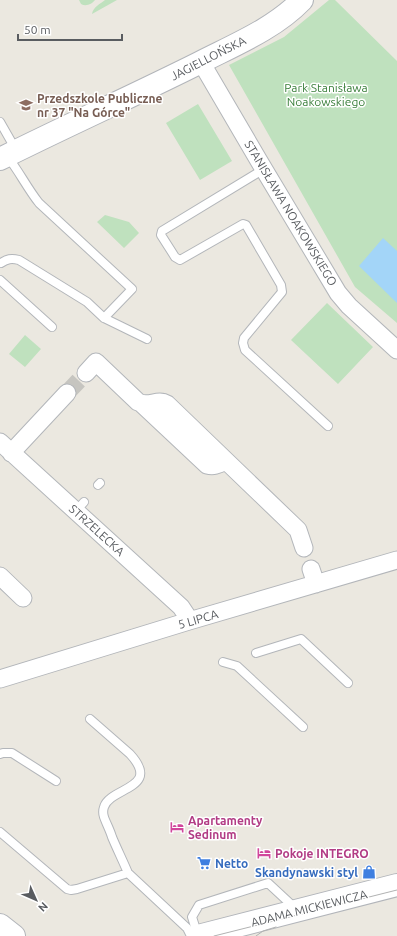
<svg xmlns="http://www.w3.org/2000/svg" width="397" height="936" viewBox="0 0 397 936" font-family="Ubuntu,sans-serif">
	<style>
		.green { fill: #bfe1be }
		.water { fill: #a3d5f8 }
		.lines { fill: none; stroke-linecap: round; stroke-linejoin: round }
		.street-tunnel { stroke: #c6c5c0; stroke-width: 17; stroke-dasharray: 17 8; stroke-linecap: butt }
		.lane-casing { stroke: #b3b6ba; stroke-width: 10 }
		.street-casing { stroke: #b3b6ba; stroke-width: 19 }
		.secondary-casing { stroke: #b2b5ba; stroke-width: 24 }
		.lane { stroke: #fff; stroke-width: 8 }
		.street { stroke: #fff; stroke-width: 17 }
		.secondary { stroke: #fff; stroke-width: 22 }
		.tram { stroke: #b1b2b2; stroke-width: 1 }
		.labels { text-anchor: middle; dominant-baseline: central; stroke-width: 3; stroke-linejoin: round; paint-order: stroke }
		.street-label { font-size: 12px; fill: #595c60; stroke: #fff }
		.park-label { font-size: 12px; fill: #3a7f3b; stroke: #fff }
		.education-label { font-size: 12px; font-weight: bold; fill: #785e54; stroke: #fff; text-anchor: start }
		.hotel-label { font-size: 12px; font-weight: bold; fill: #b23c85; stroke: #fff; text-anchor: start }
		.shop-label { font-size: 12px; font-weight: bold; fill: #366cbe; stroke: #fff; text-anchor: start }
	</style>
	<rect width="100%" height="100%" fill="#ebe8e0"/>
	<path class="green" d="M79 0H95C92 4 86 7 81 4Z
		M105 0H117L92 14C93 7 100 4 105 0Z
		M329 0H335L397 61V323L355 287 229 65 284 37Z
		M198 104 232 161 200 180 166 123Z
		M105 215 129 222 139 233 124 248 97 222Z
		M327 303 373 347 338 384 291 340Z
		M25 335 41 349 25 367 9 354Z"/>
	<path class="water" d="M383 238 397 251V303L359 266Z"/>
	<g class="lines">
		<path class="street-tunnel" d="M67 393 86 373"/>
		<g class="lane-casing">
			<path id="lane" d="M0 122 16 150
				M7 156C19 171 27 188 39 203L132 289 104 318
				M264 169 162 231 161 235 175 257 180 260 243 224 246 225 281 285 282 292 244 338 243 343 245 350 328 426
				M1 263C7 259 11 258 19 260L87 302 104 318 147 339
				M0 280 52 327
				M98 485 100 483
				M76 511 84 502
				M256 653 301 639 348 683
				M223 662 237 666 303 727
				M90 719 130 754C162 789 110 787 104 807 103 810 103 814 104 817 106 823 110 830 112 837 117 849 123 861 128 873
				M0 754 3 753H12L56 781
				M0 832 67 889 71 890 77 889 128 873 187 928 191 936
				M198 936 192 917 199 905 268 883 296 909"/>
		</g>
		<g class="street-casing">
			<path id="street" d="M201 62 259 161 338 293 349 306 397 350
				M86 373 96 362 138 402C149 408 157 398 167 404L298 530 304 548
				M142 404 207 465C215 467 219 464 226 461
				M0 442 181 607 187 616 189 621
				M11 453 67 393
				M311 569 316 584
				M0 576 23 598
				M0 679 189 621 397 560"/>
		</g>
		<g class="secondary-casing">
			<path id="secondary" d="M0 159C66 126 133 96 199 63 234 45 274 29 302 0
				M0 925 14 936
				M198 936 397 885"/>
		</g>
		<use href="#lane" class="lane"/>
		<use href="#street" class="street"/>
		<use href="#secondary" class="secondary"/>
		<path class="tram" d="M214 936 397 890
			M256 936 263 931 276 927"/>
	</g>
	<defs>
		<g id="school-bare" transform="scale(1.08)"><path d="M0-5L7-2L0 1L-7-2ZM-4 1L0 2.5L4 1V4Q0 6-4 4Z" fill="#8d6e63" stroke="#fff" stroke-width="2.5" paint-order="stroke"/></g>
		<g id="hotel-bare" transform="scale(1.08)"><path d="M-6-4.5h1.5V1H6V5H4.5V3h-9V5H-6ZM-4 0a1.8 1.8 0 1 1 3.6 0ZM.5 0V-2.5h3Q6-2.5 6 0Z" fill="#d1479c" stroke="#fff" stroke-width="2.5" paint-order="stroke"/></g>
		<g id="supermarket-bare" transform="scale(1.08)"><path d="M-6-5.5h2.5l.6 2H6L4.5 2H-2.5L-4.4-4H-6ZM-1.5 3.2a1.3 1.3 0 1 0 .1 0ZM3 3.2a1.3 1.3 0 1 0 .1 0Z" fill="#3f7fe0" stroke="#fff" stroke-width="2.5" paint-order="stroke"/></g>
		<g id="shop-bare" transform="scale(1.08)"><path d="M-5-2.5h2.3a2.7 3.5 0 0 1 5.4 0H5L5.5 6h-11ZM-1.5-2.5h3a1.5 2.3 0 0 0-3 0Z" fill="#3f7fe0" stroke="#fff" stroke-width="2.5" paint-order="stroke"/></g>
	</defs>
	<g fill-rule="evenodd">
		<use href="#school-bare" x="26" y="105"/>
		<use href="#hotel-bare" x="177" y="827"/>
		<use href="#hotel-bare" x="264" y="853"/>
		<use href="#supermarket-bare" x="204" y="863"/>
		<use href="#shop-bare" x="369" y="872"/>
	</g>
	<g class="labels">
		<g class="street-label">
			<text transform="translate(208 58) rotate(-27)">JAGIELLOŃSKA</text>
			<text transform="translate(291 213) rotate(59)">STANISŁAWA NOAKOWSKIEGO</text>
			<text transform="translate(97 530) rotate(42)">STRZELECKA</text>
			<text transform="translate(198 619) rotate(-16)">5 LIPCA</text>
			<text transform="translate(309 908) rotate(-14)">ADAMA MICKIEWICZA</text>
		</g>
		<g class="park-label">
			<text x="326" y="87">Park Stanisława<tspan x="326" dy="14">Noakowskiego</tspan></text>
		</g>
		<g class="education-label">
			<text x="37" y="98">Przedszkole Publiczne<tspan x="37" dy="14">nr 37 "Na Górce"</tspan></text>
		</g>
		<g class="hotel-label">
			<text x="188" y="820">Apartamenty<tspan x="188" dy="14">Sedinum</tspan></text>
			<text x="275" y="853">Pokoje INTEGRO</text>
		</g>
		<g class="shop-label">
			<text x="215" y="863">Netto</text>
			<text x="358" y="872" text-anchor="end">Skandynawski styl</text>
		</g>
	</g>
	<g transform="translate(36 900) rotate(135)" stroke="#ffffff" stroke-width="3" paint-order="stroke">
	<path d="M0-3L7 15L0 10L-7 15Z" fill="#595c60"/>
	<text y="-6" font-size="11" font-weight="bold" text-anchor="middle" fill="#595c60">N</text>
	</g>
	<path d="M18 34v6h104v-6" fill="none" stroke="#595c60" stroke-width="2"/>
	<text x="24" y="34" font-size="12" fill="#595c60" stroke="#ffffff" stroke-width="3" paint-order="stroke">50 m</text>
</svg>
